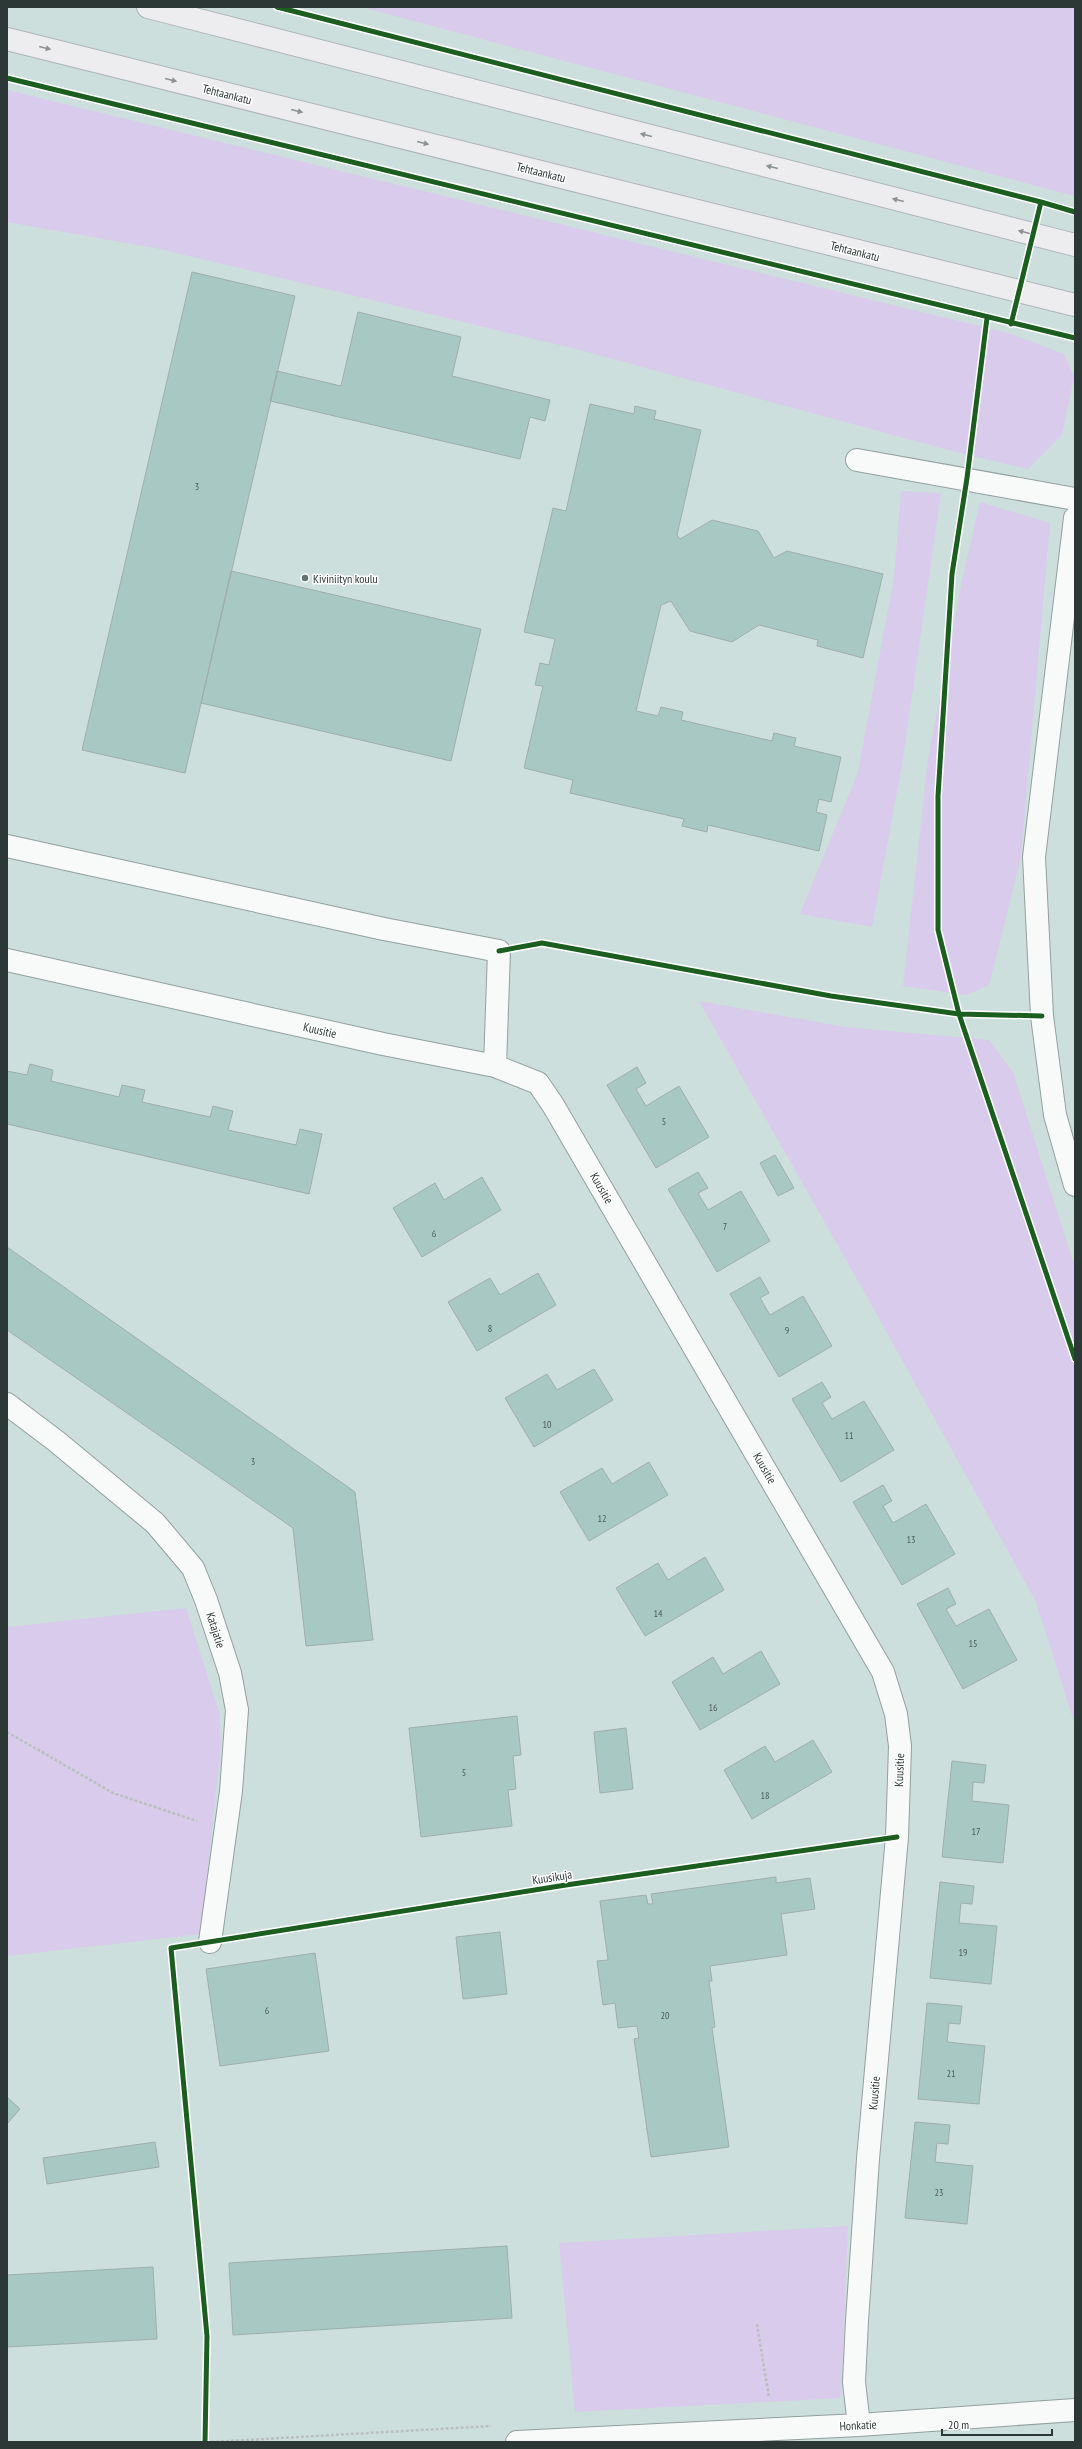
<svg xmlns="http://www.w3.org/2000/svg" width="1082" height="2449" viewBox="0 0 1082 2449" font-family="'PT Sans Narrow',sans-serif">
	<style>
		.green { fill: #d8cbeb }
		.building { fill: #a8c8c4; stroke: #9faeab }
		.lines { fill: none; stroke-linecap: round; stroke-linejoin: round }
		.minor-casing { stroke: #92a09e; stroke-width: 24 }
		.major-casing { stroke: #afb3b9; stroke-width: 24 }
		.path { stroke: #bac0bf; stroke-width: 2.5; stroke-dasharray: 3 2; stroke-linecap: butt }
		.minor { stroke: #f8fafa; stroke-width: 22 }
		.major { stroke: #ededf0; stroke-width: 22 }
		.cycleway-casing { stroke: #fff; stroke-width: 8 }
		.cycleway { stroke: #1b5e20; stroke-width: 5 }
		.oneway { fill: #8c9293 }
		.poi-dot { fill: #647270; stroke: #fff; stroke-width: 1.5 }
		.labels { text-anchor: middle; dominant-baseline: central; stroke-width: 3; stroke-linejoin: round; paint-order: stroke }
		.number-label { font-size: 10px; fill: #4b5c5a }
		.street-label { font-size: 12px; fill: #2c3836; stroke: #fff }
		.poi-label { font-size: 12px; fill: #2c3836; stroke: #fff; text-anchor: start }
	</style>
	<rect width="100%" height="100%" fill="#cddfdc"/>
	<path class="green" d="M361 7H1075V196L1044 188Z
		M7 90 1008 333 1064 354 1074 377 1062 435 1028 469 952 451 576 349 160 249 7 222Z
		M901 491 941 493 902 765 872 927 800 914 858 772 894 577Z
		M980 502 1050 523 1021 857 989 985 966 995 903 986 928 759 963 576Z
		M699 1001 845 1027 989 1040 1013 1072 1075 1268V1725L1036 1602 871 1304Z
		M186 1608 219 1712 221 1745 201 1934 7 1956V1627Z
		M848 2226 841 2398 575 2412 559 2243Z"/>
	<path class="building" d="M192 272 295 296 185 773 82 750Z
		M358 312 461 337 452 376 550 400 545 421 530 417 520 459 270 401 277 371 341 386Z
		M590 404 634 414 635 406 656 411 654 419 701 430 677 535 680 539 712 520 758 531 774 558 787 551 883 574 863 658 817 646 818 640 759 625 732 642 690 631 671 601 661 605 636 711 658 716 661 707 683 712 681 720 772 741 774 733 796 738 794 746 841 757 831 802 819 799 816 812 827 815 819 851 708 825 707 832 682 826 684 819 570 793 573 780 524 768 543 686 535 685 540 663 549 665 555 639 524 632 553 508 566 511Z
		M231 571 481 629 451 761 201 703Z
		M30 1064 53 1070 51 1081 119 1097 122 1085 145 1090 142 1102 210 1117 213 1106 233 1111 228 1130 296 1145 300 1129 322 1134 309 1194 7 1124V1071L27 1075Z
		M637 1067 646 1083 636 1089 646 1106 679 1086 709 1137 656 1168 607 1085Z
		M775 1155 794 1188 778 1196 760 1163Z
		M698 1172 708 1188 698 1193 708 1210 741 1191 770 1241 717 1272 668 1189Z
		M482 1177 501 1210 422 1257 393 1208 435 1183 444 1200Z
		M7 1247 355 1492 373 1640 306 1646 293 1528 7 1330Z
		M538 1273 556 1305 477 1351 448 1302 490 1278 500 1295Z
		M760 1277 769 1293 760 1298 770 1315 803 1296 832 1346 779 1377 730 1294Z
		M594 1369 613 1400 534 1447 505 1398 547 1374 557 1390Z
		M822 1382 831 1397 822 1403 832 1419 864 1401 894 1450 841 1482 792 1399Z
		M649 1462 668 1495 589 1541 560 1492 602 1468 612 1484Z
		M883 1485 892 1501 883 1506 893 1523 926 1504 955 1554 902 1585 853 1502Z
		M705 1557 724 1590 645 1636 616 1588 658 1563 668 1580Z
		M948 1588 956 1604 946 1609 956 1626 989 1609 1017 1660 963 1689 917 1604Z
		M761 1651 780 1684 700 1730 672 1682 713 1657 723 1674Z
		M517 1716 521 1755 513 1756 516 1789 508 1790 512 1826 421 1837 409 1728Z
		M626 1728 633 1789 600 1793 594 1732Z
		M813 1740 832 1772 752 1819 724 1770 765 1746 775 1762Z
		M952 1761 986 1765 984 1783 973 1782 972 1801 1009 1805 1003 1863 942 1857Z
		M776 1877V1883L810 1878 815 1909 781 1914 787 1955 710 1966 712 1981H709L715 2027 712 2028 729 2147 651 2157 634 2039 639 2038 637 2026 618 2028 615 2003 603 2005 597 1961 608 1960 600 1901 646 1895 648 1904H653L651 1894Z
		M940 1882 974 1886 972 1904 961 1903 959 1923 997 1926 991 1984 930 1978Z
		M500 1932 507 1994 463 1999 456 1937Z
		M315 1953 329 2051 220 2066 206 1969Z
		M927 2003 962 2006 960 2024 949 2023 947 2042 985 2046 979 2104 918 2099Z
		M7 2097 20 2109 7 2124Z
		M915 2122 950 2125 948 2144 937 2143 935 2162 973 2166 967 2224 905 2218Z
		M155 2142 159 2167 47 2184 43 2158Z
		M507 2246 512 2318 233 2335 229 2263Z
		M153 2267 157 2339 7 2347V2275Z"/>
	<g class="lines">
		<g class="minor-casing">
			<path id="minor" d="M857 460 1075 499
				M1075 518 1034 857 1042 1016 1055 1115 1075 1185
				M7 846 384 929 499 951 495 1066
				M7 960 383 1044 495 1066 538 1083 553 1105 883 1672 896 1714 900 1746 899 1778 897 1837 868 2159 857 2321 854 2382 859 2425
				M7 1404 56 1441 155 1523 193 1568 206 1600 230 1673 237 1710 231 1791 210 1942
				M517 2442 859 2425 1075 2410"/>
		</g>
		<g class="major-casing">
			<path id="major" d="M148 7 1075 245
				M7 39 1075 305"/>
		</g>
		<path class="path" d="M7 1732 113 1793 197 1821
			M757 2324 769 2398
			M211 2442 491 2426"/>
		<use href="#minor" class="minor"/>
		<use href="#major" class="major"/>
		<g class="cycleway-casing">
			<path id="cycleway" d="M277 7 1041 202 1075 212
				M7 78 1075 338
				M987 318 967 478 952 574 938 796V930L959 1014 1075 1359
				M1011 324 1041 202
				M499 951 542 943 831 996 959 1014 1042 1016
				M205 2442 207 2336 171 1948 566 1885 897 1837"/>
		</g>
		<use href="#cycleway" class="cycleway"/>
	</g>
	<defs><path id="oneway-solid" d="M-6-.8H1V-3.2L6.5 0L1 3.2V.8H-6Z"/></defs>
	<g class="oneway">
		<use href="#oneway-solid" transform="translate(45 48) rotate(14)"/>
		<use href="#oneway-solid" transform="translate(171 80) rotate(14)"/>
		<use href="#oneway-solid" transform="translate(297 111) rotate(14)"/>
		<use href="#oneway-solid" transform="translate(646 135) rotate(-166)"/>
		<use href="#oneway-solid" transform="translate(423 143) rotate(14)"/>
		<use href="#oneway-solid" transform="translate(772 167) rotate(-166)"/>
		<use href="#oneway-solid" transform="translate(898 200) rotate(-166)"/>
		<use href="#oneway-solid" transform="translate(1024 232) rotate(-166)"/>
	</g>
	<circle class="poi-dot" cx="305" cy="578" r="4"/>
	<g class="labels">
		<g class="number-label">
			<text x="197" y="486">3</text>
			<text x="664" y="1121">5</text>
			<text x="725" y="1226">7</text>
			<text x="434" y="1233">6</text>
			<text x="490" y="1328">8</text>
			<text x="787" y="1330">9</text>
			<text x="547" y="1424">10</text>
			<text x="849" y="1435">11</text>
			<text x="253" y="1461">3</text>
			<text x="602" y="1518">12</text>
			<text x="911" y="1539">13</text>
			<text x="658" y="1613">14</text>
			<text x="973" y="1643">15</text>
			<text x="713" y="1707">16</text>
			<text x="464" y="1772">5</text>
			<text x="765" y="1795">18</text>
			<text x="976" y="1831">17</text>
			<text x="963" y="1952">19</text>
			<text x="267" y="2010">6</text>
			<text x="665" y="2015">20</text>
			<text x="951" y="2073">21</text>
			<text x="939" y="2192">23</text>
		</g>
		<g class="street-label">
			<text transform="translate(227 94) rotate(14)">Tehtaankatu</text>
			<text transform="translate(541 172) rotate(14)">Tehtaankatu</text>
			<text transform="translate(855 251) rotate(14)">Tehtaankatu</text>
			<text transform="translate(320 1030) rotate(13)">Kuusitie</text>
			<text transform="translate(602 1188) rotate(60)">Kuusitie</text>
			<text transform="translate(765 1468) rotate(60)">Kuusitie</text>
			<text transform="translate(216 1630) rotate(72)">Katajatie</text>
			<text transform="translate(899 1770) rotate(-88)">Kuusitie</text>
			<text transform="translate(552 1877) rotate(-9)">Kuusikuja</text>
			<text transform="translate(874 2093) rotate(-85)">Kuusitie</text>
			<text transform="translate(858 2425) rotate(-3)">Honkatie</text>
		</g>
		<g class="poi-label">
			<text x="313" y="578">Kiviniityn koulu</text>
		</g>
	</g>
	<rect width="1082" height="2449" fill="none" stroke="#2c3836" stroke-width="16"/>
	<path d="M942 2429v6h110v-6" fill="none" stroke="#2c3836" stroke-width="2"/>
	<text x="948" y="2429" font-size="12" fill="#2c3836" stroke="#ffffff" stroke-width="3" paint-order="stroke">20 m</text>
</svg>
